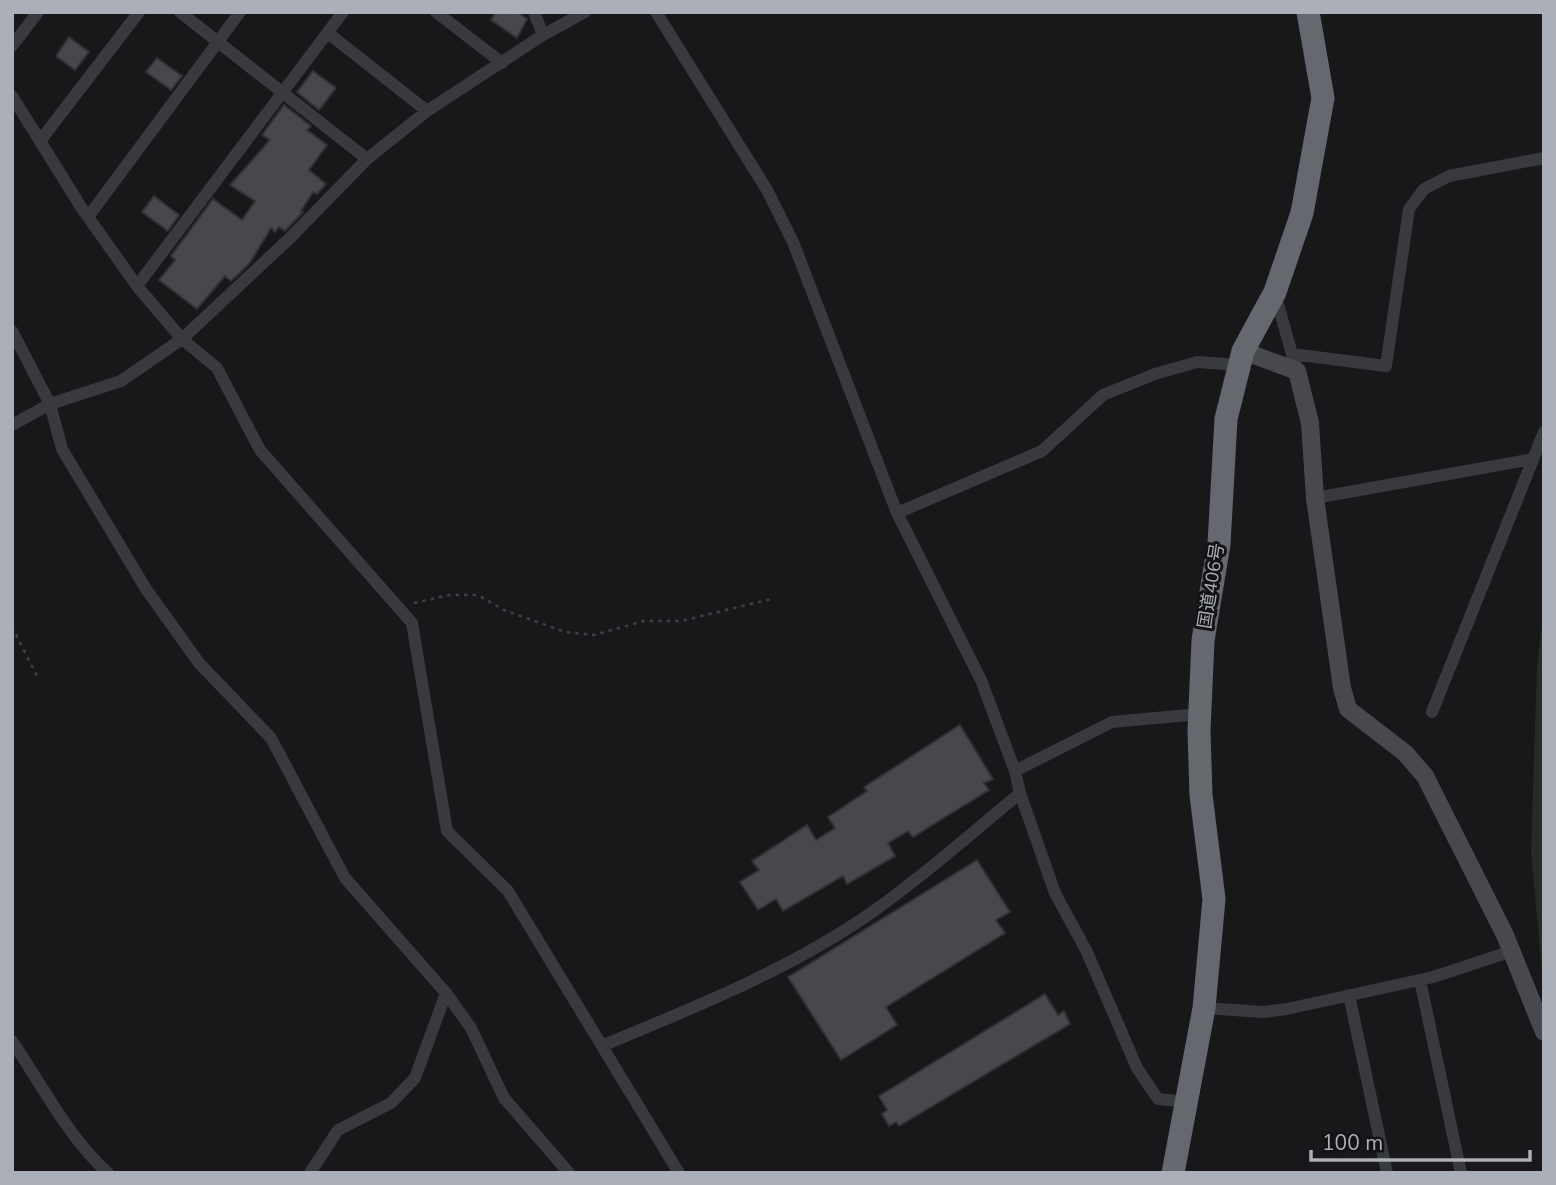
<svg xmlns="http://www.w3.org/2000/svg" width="1556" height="1185" viewBox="0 0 1556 1185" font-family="'Nunito Sans','Noto Sans JP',sans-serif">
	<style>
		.green { fill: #242c25 }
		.building { fill: #47484c; stroke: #323235; stroke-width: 2 }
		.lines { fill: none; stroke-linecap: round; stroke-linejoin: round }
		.path { stroke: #3f4145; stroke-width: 2.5; stroke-dasharray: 3.5 5; stroke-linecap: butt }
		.street { stroke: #393a3e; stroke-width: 12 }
		.secondary { stroke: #47494e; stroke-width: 18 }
		.highway { stroke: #66686f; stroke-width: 23 }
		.labels { text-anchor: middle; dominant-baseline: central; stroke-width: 6; stroke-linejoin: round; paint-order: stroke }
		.street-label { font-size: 18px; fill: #abafb8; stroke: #131315 }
	</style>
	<rect width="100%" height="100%" fill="#18181a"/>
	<path class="green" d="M1544 609V992L1531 852 1537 667Z"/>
	<path class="building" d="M496 12H518L527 19 517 38 491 20Z
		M69 37 89 52 75 70 56 56Z
		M157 58 182 76 171 90 146 72Z
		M313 71 336 88 319 110 297 92Z
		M284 105 311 126 307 130 327 145 309 170 326 184 317 194 313 192 301 211 303 212 285 231 279 227 275 232 271 228 249 264 231 281 225 276 197 309 159 280 175 260 171 256 213 199 242 220 255 201 230 185 270 140 262 135Z
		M154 196 179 215 168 231 142 212Z
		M960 725 993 779 984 783 989 790 913 837 908 831 888 843 895 856 847 884 843 876 783 911 776 899 758 910 740 882 759 870 752 861 807 825 816 840 835 828 828 817 867 791 864 787Z
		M977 860 1010 912 996 920 1005 933 886 1007 897 1025 841 1060 788 977Z
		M1045 994 1058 1015 1064 1011 1070 1024 899 1126 896 1122 889 1126 882 1114 887 1110 879 1096Z"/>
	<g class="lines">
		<path class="path" d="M414 603 449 595H478L504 610 565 632 594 635 644 621H681L771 599
			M12 627 38 678"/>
		<path class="street" d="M180 12 367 159
			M436 12 502 63
			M534 12 543 35
			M656 12 767 190 793 242 897 513 981 680 1015 771 1020 793 1055 893 1087 952 1137 1068 1158 1099 1188 1102
			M328 33 427 111
			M12 46 38 12
			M12 96 81 207 137 286 182 339 217 368 260 450 412 623 447 831 508 891 679 1173
			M40 141 139 12
			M88 217 240 12
			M137 286 343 12
			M1275 294 1292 354
			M12 331 50 404 62 449 146 589 199 663 271 738 345 878 446 993 471 1028 504 1098 569 1173
			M1297 371 1292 354 1386 366 1409 209 1424 189 1449 176 1544 158
			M12 425 50 404 121 381 182 339 291 237 367 159 427 111 543 35 585 12
			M1315 498 1533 459
			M897 513 1042 451 1103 395 1155 374 1197 362 1240 365
			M1432 712 1544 432
			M1015 771 1112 722 1199 714
			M1420 980 1461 1173
			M1349 995 1387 1173
			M1204 1008 1263 1012 1287 1009 1433 977 1512 951
			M12 1041C40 1082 70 1140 108 1173
			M604 1045C695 1007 789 970 871 913 923 876 971 834 1020 793
			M310 1173 338 1130 391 1103 415 1078 446 993"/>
		<path class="secondary" d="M1243 351 1297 371 1310 423 1315 498 1342 688 1348 709 1405 753 1425 776 1505 935 1544 1032"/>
		<path class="highway" d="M1173 1173 1204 1008 1214 899 1201 795 1199 731 1203 640 1219 544 1226 419 1243 351 1275 292 1302 213 1323 98 1308 12"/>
	</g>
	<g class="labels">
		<g class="street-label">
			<text transform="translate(1211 586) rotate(-81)">国道406号</text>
		</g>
	</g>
	<rect width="1556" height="1185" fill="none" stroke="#abafb8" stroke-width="28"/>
	<path d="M1311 1150v10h219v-10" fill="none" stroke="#abafb8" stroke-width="3.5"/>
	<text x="1322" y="1150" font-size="21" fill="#abafb8" stroke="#131315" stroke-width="5" paint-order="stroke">100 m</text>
</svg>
